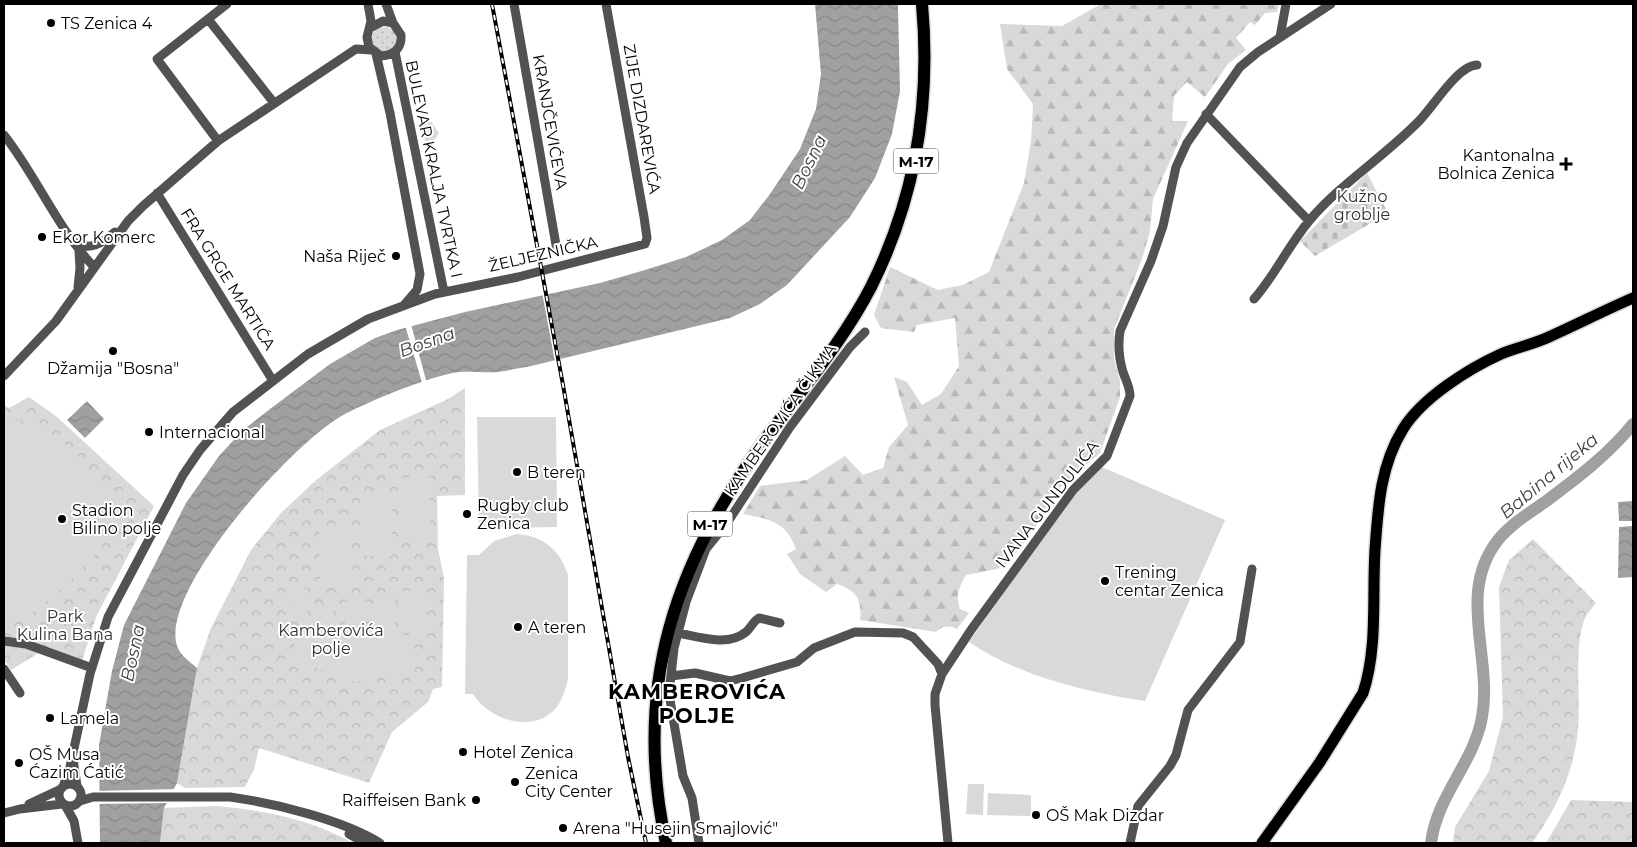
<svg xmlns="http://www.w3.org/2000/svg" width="1637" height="847" viewBox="0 0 1637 847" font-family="Montserrat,sans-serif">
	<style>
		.grass { fill: url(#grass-dots) }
		.forest { fill: url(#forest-firs) }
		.cemetery { fill: url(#cemetery-stones) }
		.park { fill: url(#park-crowns) }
		.pitch { fill: #d9d9d9 }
		.water { fill: url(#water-waves) }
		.pier { fill: #fff }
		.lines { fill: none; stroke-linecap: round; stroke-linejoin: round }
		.river { stroke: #a0a0a0; stroke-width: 12 }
		.major-casing { stroke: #dbdbdb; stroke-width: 14 }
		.highway-casing { stroke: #dbdbdb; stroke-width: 15 }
		.minor { stroke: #525252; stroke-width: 9 }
		.major { stroke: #000; stroke-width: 11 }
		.highway { stroke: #000; stroke-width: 12 }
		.rail-casing { stroke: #000; stroke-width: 4 }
		.rail { stroke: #fff; stroke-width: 2; stroke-dasharray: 5.5; stroke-linecap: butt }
		.poi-dot { fill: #000; stroke: #fff; stroke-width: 2 }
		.labels { text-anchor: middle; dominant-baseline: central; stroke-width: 4; stroke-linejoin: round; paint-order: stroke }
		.shield { fill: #fff; stroke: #4c4c4c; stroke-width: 1 }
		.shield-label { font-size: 15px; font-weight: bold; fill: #000 }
		.poi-label { font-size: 16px; fill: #000; stroke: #fff; text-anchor: start }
		.street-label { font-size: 16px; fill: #000; stroke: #fff }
		.park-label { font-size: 16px; fill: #303030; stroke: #fff }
		.water-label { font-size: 18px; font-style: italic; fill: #414141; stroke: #fff }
		.district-label { font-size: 21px; font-weight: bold; letter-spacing: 1px; fill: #000; stroke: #fff }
	</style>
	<defs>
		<pattern id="grass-dots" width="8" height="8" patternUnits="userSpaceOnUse" patternTransform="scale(1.25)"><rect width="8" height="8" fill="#d9d9d9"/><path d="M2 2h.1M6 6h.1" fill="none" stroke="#b8b8b8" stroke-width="1.8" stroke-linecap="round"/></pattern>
		<pattern id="forest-firs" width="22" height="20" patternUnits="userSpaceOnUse" patternTransform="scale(1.25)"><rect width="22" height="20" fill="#d9d9d9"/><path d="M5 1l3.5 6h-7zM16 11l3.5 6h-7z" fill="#b8b8b8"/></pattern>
		<pattern id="cemetery-stones" width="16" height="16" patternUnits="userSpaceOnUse" patternTransform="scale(1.25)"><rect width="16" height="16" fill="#d9d9d9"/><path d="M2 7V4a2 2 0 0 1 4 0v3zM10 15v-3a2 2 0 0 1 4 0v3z" fill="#b8b8b8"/></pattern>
		<pattern id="park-crowns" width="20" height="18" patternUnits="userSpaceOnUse" patternTransform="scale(1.25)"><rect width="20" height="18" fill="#d9d9d9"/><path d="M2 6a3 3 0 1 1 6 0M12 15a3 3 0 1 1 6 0" fill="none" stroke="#b8b8b8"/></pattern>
		<pattern id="water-waves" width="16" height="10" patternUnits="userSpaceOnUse" patternTransform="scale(1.25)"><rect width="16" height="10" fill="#a0a0a0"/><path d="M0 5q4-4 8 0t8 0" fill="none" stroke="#888"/></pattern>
	</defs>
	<rect width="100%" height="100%" fill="#fff"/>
	<path class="grass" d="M372 39a12 12 0 1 1 24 0a12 12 0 1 1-24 0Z
		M427 121 431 122 439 133 427 151 422 126Z"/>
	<path class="forest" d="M1101 4H1279L1277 12 1265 13 1255 25 1250 22 1236 38 1246 50 1228 64 1205 97 1187 82 1174 96 1172 121H1188L1153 199 1150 231 1142 259 1114 329V359L1120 381V397L1100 453 1055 492 1037 525 1008 563 997 569 966 575C959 587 955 596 960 609L969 613 957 629C948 625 943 626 936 632L860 620C862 599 857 591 837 584L826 592 800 574 787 554 796 549C786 521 769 519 743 514L760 486 807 480 845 456 863 475 883 468 889 447 908 425 894 377 907 382 922 405 941 394 959 366 955 318 917 325 914 332 881 328 874 315 890 267 938 290 963 285 989 272 1024 183 1031 141 1033 104 1007 69 1000 24 1062 26Z"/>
	<path class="cemetery" d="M1367 173 1388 213 1315 256 1300 241Z"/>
	<path class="park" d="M465 388V495L437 496 438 549 444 578 442 687 433 689 428 702 392 732 369 783 259 748 254 769 245 787 185 788 177 783 197 668 211 628 251 550 281 513 315 481 380 430 448 399Z
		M29 397 57 417 154 506 96 617 82 661 45 649 11 670 4 660V405L9 408Z
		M1533 539 1596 603C1592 608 1587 613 1585 618 1573 650 1581 694 1578 728 1575 770 1556 810 1532 843H1453L1455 827 1489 771 1503 717 1499 587 1509 560Z
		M1571 800 1633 802V843H1546Z
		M216 806C265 810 310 819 353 843H160L164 808Z"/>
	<path class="pitch" d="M477 417H556L557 527 479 528Z
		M19 419 27 430C63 423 105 491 124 514 97 557 65 589 24 619L22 616 14 620 4 621V430Z
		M1102 467 1225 520 1145 701C1085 692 1019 676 969 642L1074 492Z
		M429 477 431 538 400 539 397 478Z
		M360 495H392V556H360Z
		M319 526H352L353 585H320Z
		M517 534C544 536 560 550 568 575V678C566 688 563 698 557 707 534 735 489 720 473 694H465L467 555H479L494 541Z
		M290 589H308L307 621H290Z
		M424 590 423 631H401L402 591Z
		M376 594H395L394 634H376Z
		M345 602H366V642H376V635H415L414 676 376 675V681H337V642H345Z
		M315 609 333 610V627L314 626Z
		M315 630H334L336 670H317Z
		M294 631H311L312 664H295Z
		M968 784H984L983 815 966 814Z
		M988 793 1031 795V816L987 815Z"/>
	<path class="water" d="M815 4H898V9L900 91 892 134 875 178 850 217 787 285 760 304 730 318 527 367C517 368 507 371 497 372 484 373 471 371 459 372 432 375 370 401 345 414 295 440 165 584 176 642 178 654 189 661 197 668L177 783 164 808 160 843H100L99 745 112 671 124 625 186 503 219 456 243 430 270 409 330 364 375 338 397 330 465 312 600 283 645 270 686 257 722 240 750 220 770 194 800 149 816 109 821 74Z
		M87 401 104 419 85 438 67 420Z
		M1633 501V521H1619L1618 502Z
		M1633 526V577L1618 578 1619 527Z"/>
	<path class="pier" d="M547 291 561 361 555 362 542 292Z
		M411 324 427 384 423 386 405 325Z
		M177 789 170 803 96 804V791Z"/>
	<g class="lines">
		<path class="river" d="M1431 843C1437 795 1474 763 1482 717 1493 658 1456 593 1498 540 1510 525 1529 513 1545 502 1577 478 1608 455 1633 424"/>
		<g class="major-casing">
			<path id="major" d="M1262 843 1320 762 1363 693C1378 648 1372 596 1375 550 1378 508 1380 466 1403 429 1422 398 1468 369 1501 354 1517 347 1535 344 1551 336 1578 324 1605 310 1633 298"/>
		</g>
		<g class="highway-casing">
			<path id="highway" d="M666 843C632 687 675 562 767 437 803 388 843 341 871 287 916 197 931 103 922 4"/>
		</g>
		<path class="minor" d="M368 4 371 21 367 37 369 47 381 56C394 55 402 48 401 35L393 23 383 21 370 28
			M386 4 393 23
			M514 4 556 245
			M208 19 274 103
			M1280 37 1286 4
			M395 52 444 292
			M376 54 390 113 420 274 417 290 405 304
			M1206 114 1309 221
			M4 135C37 177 57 228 94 267
			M218 141 157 59 227 4
			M157 193 273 381
			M74 242C90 252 102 243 115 232
			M78 287 80 268 79 251
			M1254 299C1275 275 1289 245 1309 221 1341 183 1384 157 1419 121 1433 107 1458 65 1477 65
			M4 376 56 321 128 221 143 206 218 141 356 49 371 50
			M678 633C699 637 728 647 746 632 751 628 753 621 759 618L780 623
			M4 641 26 644 92 668
			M4 669 20 693
			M671 676 695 673 730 681 742 678 797 662 814 648 855 632 903 633 913 637 938 664 942 674
			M73 759 77 786
			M59 795a11 11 0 1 1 22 0a11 11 0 1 1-22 0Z
			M63 787 70 767 90 674 108 617 183 475 200 450 233 412 308 354 368 319 435 294 518 277 645 244 647 238 644 217 606 4
			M80 801 93 797H230C274 803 343 820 380 843
			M29 804 61 789
			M65 805 74 821 78 843
			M4 813 20 809 62 804
			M349 834 365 843
			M699 843 692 798 683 776 669 694 674 648 686 602 706 549 727 523 790 427 850 347 865 332
			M948 843 935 705V694L942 674 971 630 1073 490 1107 456 1130 396C1130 387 1126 381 1123 372 1119 359 1118 344 1120 331L1151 261 1163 226 1176 167 1187 143 1240 67 1258 52 1331 4
			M1130 843 1138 806 1170 766 1176 755 1188 710 1240 642 1252 569"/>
		<use href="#major" class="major"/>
		<use href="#highway" class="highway"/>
		<g class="rail-casing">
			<path id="rail" d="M492 4 563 385 628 757 646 843"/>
		</g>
		<use href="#rail" class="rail"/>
	</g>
	<g class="poi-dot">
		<circle cx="51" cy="23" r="5"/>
		<path d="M1563.5 156.5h5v5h5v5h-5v5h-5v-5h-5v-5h5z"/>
		<circle cx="42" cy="237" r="5"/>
		<circle cx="396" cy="256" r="5"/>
		<circle cx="113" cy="351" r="5"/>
		<circle cx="149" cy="432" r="5"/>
		<circle cx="517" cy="472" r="5"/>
		<circle cx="467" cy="514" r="5"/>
		<circle cx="62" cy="519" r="5"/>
		<circle cx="1105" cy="581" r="5"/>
		<circle cx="518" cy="627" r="5"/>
		<circle cx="50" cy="718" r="5"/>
		<circle cx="463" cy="752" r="5"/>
		<circle cx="19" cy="763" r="5"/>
		<circle cx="515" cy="782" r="5"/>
		<circle cx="476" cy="800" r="5"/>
		<circle cx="1036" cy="815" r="5"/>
		<circle cx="563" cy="828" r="5"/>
	</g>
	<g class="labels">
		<g class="shield">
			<rect x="893.5" y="148.5" width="45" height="25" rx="4"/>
			<rect x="687.5" y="511.5" width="45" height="25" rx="4"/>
		</g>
		<g class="shield-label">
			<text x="916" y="161">M-17</text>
			<text x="710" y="524">M-17</text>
		</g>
		<g class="poi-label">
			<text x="61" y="23">TS Zenica 4</text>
			<text x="1555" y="155" text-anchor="end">Kantonalna<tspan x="1555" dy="18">Bolnica Zenica</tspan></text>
			<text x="52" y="237">Ekor Komerc</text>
			<text x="386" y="256" text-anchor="end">Naša Riječ</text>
			<text x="113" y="368" text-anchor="middle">Džamija "Bosna"</text>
			<text x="159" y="432">Internacional</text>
			<text x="527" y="472">B teren</text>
			<text x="477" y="505">Rugby club<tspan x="477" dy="18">Zenica</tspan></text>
			<text x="72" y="510">Stadion<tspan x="72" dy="18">Bilino polje</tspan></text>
			<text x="1115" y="572">Trening<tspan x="1115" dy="18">centar Zenica</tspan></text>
			<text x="528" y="627">A teren</text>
			<text x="60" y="718">Lamela</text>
			<text x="473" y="752">Hotel Zenica</text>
			<text x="29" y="754">OŠ Musa<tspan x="29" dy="18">Ćazim Ćatić</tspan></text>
			<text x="525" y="773">Zenica<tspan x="525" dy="18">City Center</tspan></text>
			<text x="466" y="800" text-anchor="end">Raiffeisen Bank</text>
			<text x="1046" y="815">OŠ Mak Dizdar</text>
			<text x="573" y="828">Arena "Husejin Smajlović"</text>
		</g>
		<g class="street-label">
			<text transform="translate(642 119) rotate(80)">ZIJE DIZDAREVIĆA</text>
			<text transform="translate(550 122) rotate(80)">KRANJČEVIĆEVA</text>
			<text transform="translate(434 169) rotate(78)">BULEVAR KRALJA TVRTKA I</text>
			<text transform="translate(543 254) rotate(-13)">ŽELJEZNIČKA</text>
			<text transform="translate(228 279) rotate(58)">FRA GRGE MARTIĆA</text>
			<text transform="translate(780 420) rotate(-55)">KAMBEROVIĆA ČIKMA</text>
			<text transform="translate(1047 504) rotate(-52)">IVANA GUNDULIĆA</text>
		</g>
		<g class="park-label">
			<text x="1362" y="196">Kužno<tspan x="1362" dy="18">groblje</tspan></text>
			<text x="65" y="616">Park<tspan x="65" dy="18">Kulina Bana</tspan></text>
			<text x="331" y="630">Kamberovića<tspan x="331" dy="18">polje</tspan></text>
		</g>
		<g class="water-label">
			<text transform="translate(809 162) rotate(-64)">Bosna</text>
			<text transform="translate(427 342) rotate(-20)">Bosna</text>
			<text transform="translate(1549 476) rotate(-40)">Babina rijeka</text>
			<text transform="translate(133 653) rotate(-78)">Bosna</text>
		</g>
		<g class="district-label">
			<text x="697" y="691">KAMBEROVIĆA<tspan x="697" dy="24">POLJE</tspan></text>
		</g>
	</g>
	<rect width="1637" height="847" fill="none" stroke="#000000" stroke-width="10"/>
</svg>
